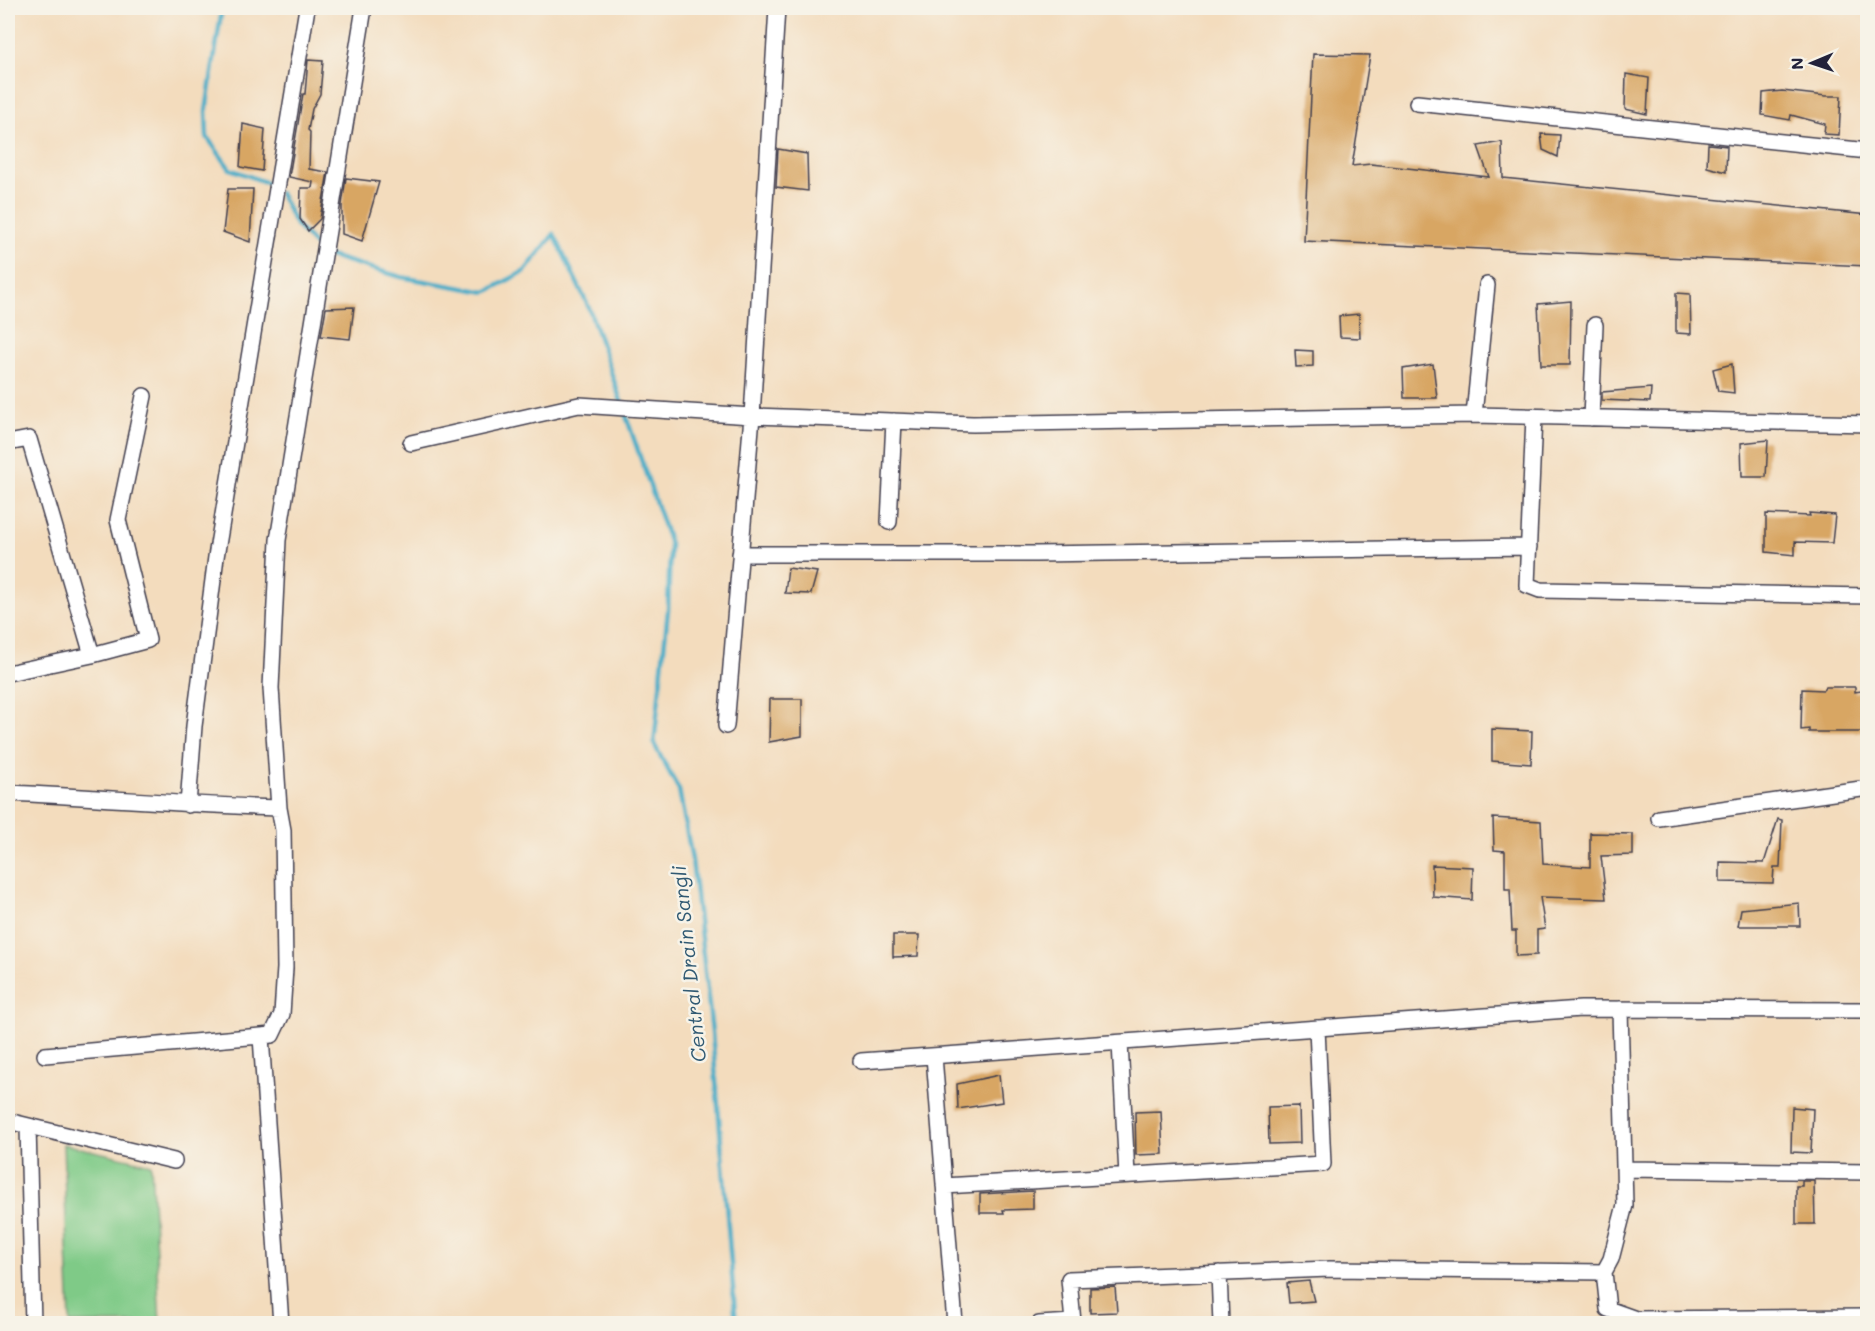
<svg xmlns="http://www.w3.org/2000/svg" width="1875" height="1331" viewBox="0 0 1875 1331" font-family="Mali,sans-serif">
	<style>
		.green { fill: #7fca87; stroke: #507661; stroke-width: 1.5 }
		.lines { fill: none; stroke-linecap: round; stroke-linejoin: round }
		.stream { stroke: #48adc8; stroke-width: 4.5 }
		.building { fill: #d8a664 }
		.street-casing { stroke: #413e4e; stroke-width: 18 }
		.street { stroke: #fff; stroke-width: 15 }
		.labels { text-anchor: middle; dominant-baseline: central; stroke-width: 5; stroke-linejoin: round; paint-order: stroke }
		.water-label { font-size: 20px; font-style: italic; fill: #315a73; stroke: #f7f3e8 }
	</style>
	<rect width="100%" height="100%" fill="#f7f3e8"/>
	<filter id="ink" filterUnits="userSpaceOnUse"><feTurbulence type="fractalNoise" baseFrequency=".0167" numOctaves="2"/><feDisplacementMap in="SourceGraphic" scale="12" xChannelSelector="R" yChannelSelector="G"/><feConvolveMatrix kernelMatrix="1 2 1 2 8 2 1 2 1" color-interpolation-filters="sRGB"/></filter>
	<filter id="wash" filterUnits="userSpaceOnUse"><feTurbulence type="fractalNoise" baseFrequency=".008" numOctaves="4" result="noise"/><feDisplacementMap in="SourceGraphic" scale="24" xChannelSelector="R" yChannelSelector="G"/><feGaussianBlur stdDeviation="1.35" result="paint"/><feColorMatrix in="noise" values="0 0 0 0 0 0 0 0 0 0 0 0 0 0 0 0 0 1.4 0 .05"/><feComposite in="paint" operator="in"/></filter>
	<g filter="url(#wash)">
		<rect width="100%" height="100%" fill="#f3dcbd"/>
		<path class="green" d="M63 1144 151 1164 160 1323H70Z"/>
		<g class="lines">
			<path class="stream" d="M222 8 206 111 207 137 230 169 273 185
				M280 193 296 225 323 254 401 277 486 292 525 271 554 234 589 308 670 544 668 610 654 744 679 790 692 860 712 1032 736 1324"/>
		</g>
		<g id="blocks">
			<path class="building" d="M1313 54 1370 55 1352 166 1371 164 1489 177 1478 146 1502 142 1503 178 1868 215V266L1304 241Z
				M308 60 323 61 320 94 312 109 308 130 310 132 309 169 328 172 320 219 308 231 300 219 301 188H312L313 182 289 177 303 94H305Z
				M1626 74 1649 78 1647 114 1625 109Z
				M1782 91 1826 96H1841L1839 135 1824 134 1825 124 1791 115 1790 120 1762 115 1763 93Z
				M243 124 265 129 262 171 240 167Z
				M1541 134 1560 135 1558 157 1543 150Z
				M1708 144 1727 146 1726 172 1707 167Z
				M778 149 807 154 808 191 776 187Z
				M346 178 379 182 362 241 342 234V205Z
				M228 189H253L250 242 223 232Z
				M1676 293 1690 294 1691 334 1676 333Z
				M1571 301 1570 365H1541L1538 304Z
				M354 307 350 339 321 336 326 308Z
				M1359 314 1360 338 1340 337 1339 316Z
				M1295 350 1313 351V366L1296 367Z
				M1433 364 1437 398H1404L1403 369Z
				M1732 364 1734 393 1718 391 1713 369Z
				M1651 388 1650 402 1602 400V392Z
				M1768 440 1766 477H1742L1741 443Z
				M1809 513 1835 515 1832 543 1795 542V555L1766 552V514L1810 516Z
				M788 568 817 572 811 594 785 593Z
				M1826 687H1855V692L1868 690V732H1809V729L1801 730 1802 689 1823 690Z
				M770 699H802V736L769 742Z
				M1492 729 1532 731 1531 764 1492 761Z
				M1493 818 1541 821 1543 864 1590 867V833L1633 834V855L1601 856 1606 899 1540 897 1545 929 1537 930V955L1516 956V931H1512L1510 889H1505V851L1494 850Z
				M1778 819 1782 820 1780 867H1774L1773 883 1720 882V862L1764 863Z
				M1432 865 1473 867 1472 900 1433 897Z
				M1799 903 1800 926H1738L1741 909Z
				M893 935H919L918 956 893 957Z
				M999 1075 1002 1102 958 1109 957 1084Z
				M1299 1106 1300 1143 1269 1144 1268 1107Z
				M1792 1107 1813 1109 1811 1153 1791 1152Z
				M1161 1111 1163 1154 1136 1155 1135 1112Z
				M1802 1181H1814L1815 1224H1796V1186H1802Z
				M1033 1191V1209L1003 1210 1004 1213H980V1194Z
				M1309 1281 1314 1301 1289 1303 1287 1283Z
				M1115 1287 1117 1312 1090 1313V1288Z"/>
		</g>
	</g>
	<g filter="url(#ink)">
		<use href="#blocks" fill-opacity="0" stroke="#413e4e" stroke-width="1.5"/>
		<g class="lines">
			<g class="street-casing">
				<path id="street" d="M1417 103 1868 151
					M1474 415 1487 285
					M1534 416 1527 585 1540 590 1868 596
					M1591 418 1595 325
					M8 443 29 439 92 655 8 673
					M411 443 579 405 752 416 973 424 1474 415 1868 424
					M889 522 894 421
					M740 554H1036L1529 547
					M92 655 148 640 118 520 144 396
					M726 726 752 416 777 8
					M8 793C98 797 188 805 279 808L271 688 278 540 364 8
					M188 805 194 726 216 557 307 8
					M1659 818 1868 788
					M1620 1009 1625 1205 1611 1259 1604 1272 1608 1309 1636 1319 1868 1317
					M261 1037 281 1324
					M1120 1043 1127 1175
					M45 1055 272 1035 282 1014 285 968 283 830 279 808
					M934 1056 955 1324
					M861 1061 1581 1009 1868 1010
					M8 1121 174 1161
					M28 1126 33 1324
					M1625 1169 1868 1172
					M944 1186 1323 1164 1317 1028
					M1219 1273 1221 1324
					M1039 1324 1073 1322 1069 1279 1330 1269 1604 1272"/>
			</g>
			<use href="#street" class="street"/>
		</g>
	</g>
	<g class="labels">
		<g class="water-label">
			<text transform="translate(688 964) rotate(-96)">Central Drain Sangli</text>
		</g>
	</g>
	<rect width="1875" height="1331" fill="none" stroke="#f7f3e8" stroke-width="30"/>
	<g transform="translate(1812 63) rotate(268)" stroke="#f7f3e8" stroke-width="4.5" paint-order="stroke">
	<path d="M0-4.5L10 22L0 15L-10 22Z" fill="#22223b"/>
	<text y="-9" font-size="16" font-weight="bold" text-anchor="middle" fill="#22223b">N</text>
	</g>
</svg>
